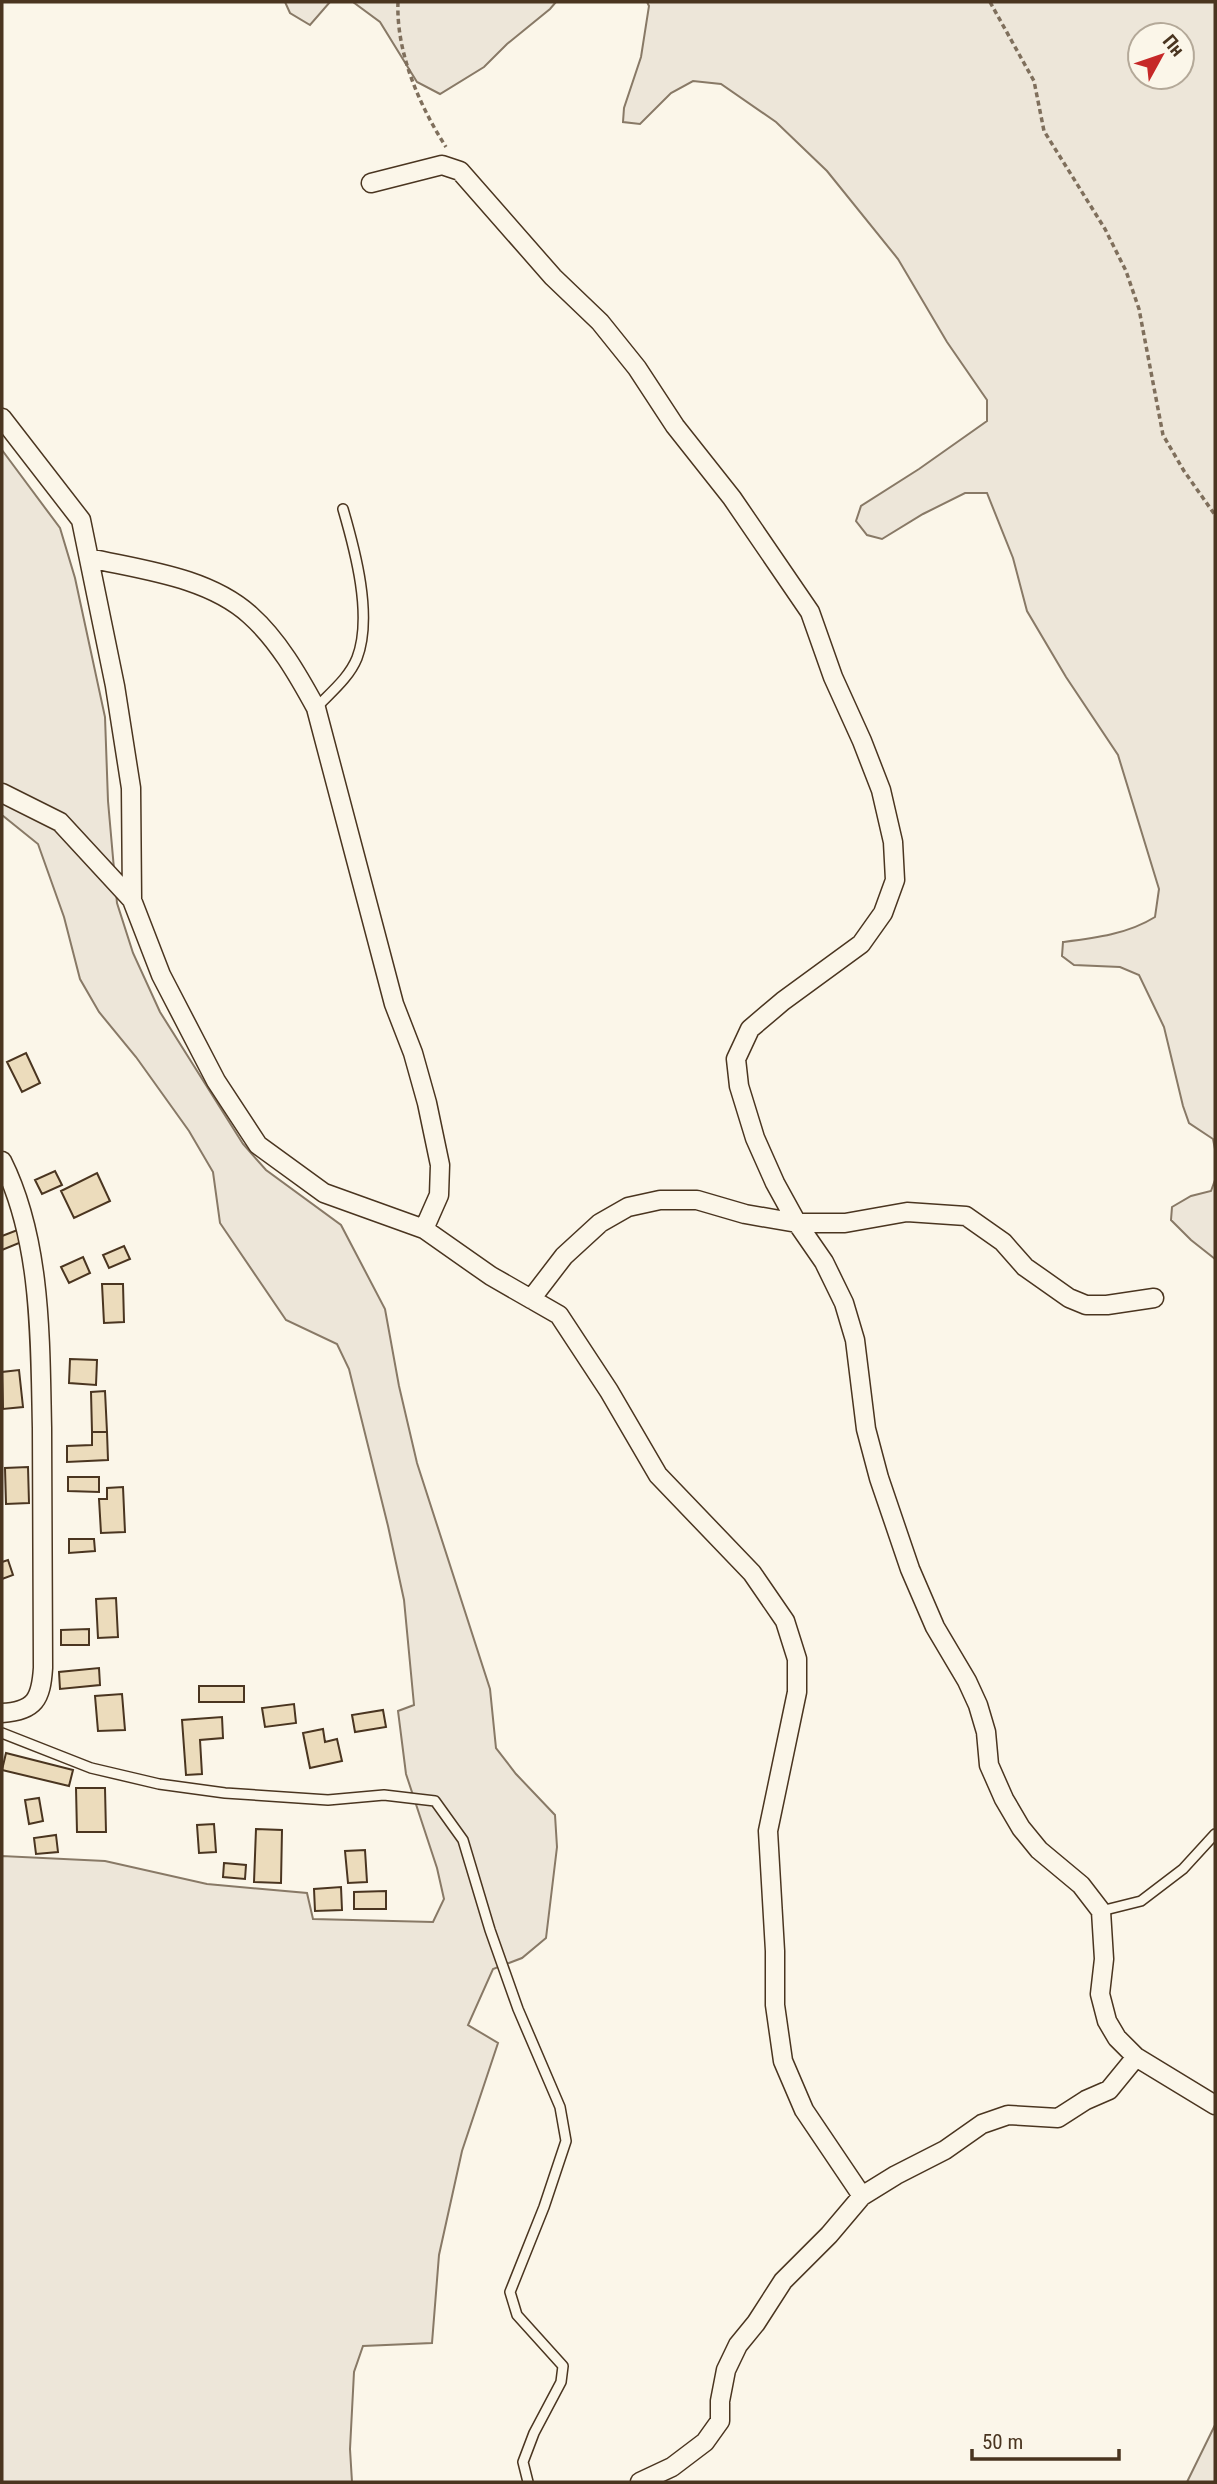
<svg xmlns="http://www.w3.org/2000/svg" width="1217" height="2484" viewBox="0 0 1217 2484" font-family="'Roboto Condensed',sans-serif">
	<style>
		.green { fill: #ede6d9; stroke: #887966; stroke-width: 2; fill-rule: evenodd }
		.building { fill: #ecdcbc; stroke: #4a3520; stroke-width: 2 }
		.lines { fill: none; stroke-linecap: round; stroke-linejoin: round }
		.lane-casing { stroke: #4a3520; stroke-width: 12 }
		.street-casing { stroke: #4a3520; stroke-width: 21 }
		.path { stroke: #7f6f5c; stroke-width: 3.5; stroke-dasharray: 5 3.5; stroke-linecap: butt }
		.lane { stroke: #fbf6e9; stroke-width: 9 }
		.street { stroke: #fbf6e9; stroke-width: 18 }
	</style>
	<rect width="100%" height="100%" fill="#fbf6e9"/>
	<path class="green" d="M285 2H330L310 25 290 13Z
		M353 2H556L550 9 507 44 484 67 440 94 417 82 380 22Z
		M647 2H1215V1149L1213 1139 1189 1123 1183 1106 1164 1027 1139 975 1120 967 1074 965 1062 956 1063 942C1095 938 1128 934 1155 917L1159 889 1118 755 1066 677 1027 611 1013 558 987 493H965L923 514 882 539 867 535 856 521 861 506 919 469 987 421V400L947 342 898 259 827 171 776 122 721 84 693 81 671 93 640 124 623 122 624 108 641 57 649 6ZM1140 35H1182V77H1140Z
		M2 450 60 528 75 578 105 717 108 801 117 903 133 953 160 1012 243 1144 266 1170 341 1225 385 1309 399 1386 417 1463 490 1689 496 1748 516 1774 555 1815 557 1847 546 1938 522 1958 493 1969 468 2025 498 2043 462 2151 439 2255 432 2343 363 2346 354 2372 350 2449 352 2482H2V1856L105 1861 207 1884 307 1893 313 1919 433 1922 444 1899 437 1868 406 1774 398 1711 414 1705 404 1600 388 1526 349 1369 337 1344 286 1320 220 1223 213 1172 189 1131 136 1057 99 1012 80 979 64 917 38 844 2 815Z
		M1215 1180V1259L1191 1240 1171 1220 1172 1207 1191 1196 1211 1191Z
		M1215 2425V2482H1187Z"/>
	<path class="building" d="M26 1053 40 1083 22 1092 7 1062Z
		M55 1171 62 1185 42 1194 35 1180Z
		M97 1173 110 1201 74 1218 61 1191Z
		M20 1229 24 1241 2 1250V1236Z
		M124 1246 130 1259 109 1268 103 1255Z
		M83 1257 90 1273 69 1283 61 1267Z
		M102 1284H123L124 1322 104 1323Z
		M70 1359 97 1360 96 1385 69 1383Z
		M19 1370 23 1407 3 1409 2 1372Z
		M105 1391 107 1432H92L91 1392Z
		M92 1432H107L108 1460 67 1462V1446L92 1445Z
		M28 1467 29 1503 6 1504 5 1468Z
		M68 1477H99V1492L68 1491Z
		M123 1487 125 1532 101 1533 99 1499H107V1488Z
		M69 1539H94L95 1551 69 1553Z
		M8 1560 13 1575 2 1579V1562Z
		M116 1598 118 1637 98 1638 96 1599Z
		M89 1629V1645H61V1630Z
		M99 1668 100 1685 60 1689 59 1672Z
		M199 1686H244V1702H199Z
		M122 1694 125 1730 98 1731 95 1696Z
		M294 1704 296 1723 265 1727 262 1708Z
		M383 1710 386 1727 355 1732 352 1715Z
		M222 1717 223 1738 200 1740 202 1774 186 1775 182 1720Z
		M323 1729 325 1742 337 1739 342 1761 310 1768 303 1733Z
		M6 1753 73 1770 69 1786 2 1770Z
		M76 1788H105L106 1832H77Z
		M39 1798 43 1821 29 1824 25 1800Z
		M214 1824 216 1852 199 1853 197 1825Z
		M256 1829 282 1830 281 1883 254 1882Z
		M56 1835 58 1852 36 1854 34 1838Z
		M365 1850 367 1882 348 1883 345 1851Z
		M224 1863 246 1865 245 1879 223 1877Z
		M341 1887 342 1910 315 1911 314 1889Z
		M386 1891V1909H354V1892Z"/>
	<g class="lines">
		<g class="lane-casing">
			<path id="lane" d="M316 708C330 693 349 678 357 658 373 616 355 550 343 509
				M2 1733 91 1768 159 1784 225 1793 328 1800 384 1795 435 1801 463 1840 490 1930 518 2009 560 2107 566 2141 544 2207 510 2292 517 2315 563 2366 561 2382 534 2433 523 2462 528 2482
				M1101 1911 1141 1901 1183 1869 1215 1834"/>
		</g>
		<g class="street-casing">
			<path id="street" d="M371 183 442 165 460 171 553 277 600 322 637 368 675 426 732 498 810 612 833 677 862 741 881 790 893 842 895 880 883 913 861 944 783 1001 750 1029 736 1059 739 1086 755 1138 775 1183 797 1223 824 1262 844 1303 855 1340 866 1429 879 1478 910 1569 935 1627 967 1681 978 1705 986 1732 989 1765 1004 1799 1021 1828 1039 1850 1081 1885 1101 1911 1104 1959 1100 1994 1107 2021 1117 2038 1136 2057 1215 2105
				M2 418 81 520 115 686 131 788 132 900 161 975 216 1081 258 1145 324 1193 424 1229 491 1276 559 1315 609 1391 658 1475 752 1573 785 1621 797 1659V1692L768 1831 775 1951V2005L783 2061 804 2110 862 2196 829 2235 783 2281 756 2323 738 2345 726 2370 720 2401V2421L705 2442 672 2467 640 2482
				M89 558C142 570 208 577 250 615 278 640 298 675 316 708L394 1004 413 1053 427 1103 440 1165 439 1195 424 1229
				M2 793 60 822 132 900
				M2 1161C42 1241 40 1341 42 1428 43 1508 42 1588 43 1668 41 1699 35 1711 2 1713
				M531 1299 564 1256 600 1223 628 1207 660 1200H697L745 1214 797 1223H845L907 1212 966 1216 1003 1242 1025 1267 1069 1298 1086 1305H1107L1154 1298
				M862 2196 896 2175 945 2150 982 2124 1008 2115 1058 2118 1086 2100 1109 2090 1136 2057"/>
		</g>
		<path class="path" d="M398 2C396 52 419 105 446 147
			M990 2 1034 81 1044 131 1105 229 1126 271 1139 309 1163 435 1184 471 1215 515"/>
		<use href="#lane" class="lane"/>
		<use href="#street" class="street"/>
	</g>
	<rect width="1217" height="2484" fill="none" stroke="#4a3520" stroke-width="7"/>
	<g transform="translate(1161 56) rotate(50)"><circle r="33" fill="#fbf6e9" stroke="#b4a999" stroke-width="2"/>
	<path d="M0-5L12 26L0 18L-12 26Z" fill="#c62828"/>
	<text y="-10" font-size="19" font-weight="bold" text-anchor="middle" fill="#4a3520">Пн</text>
	</g>
	<path d="M972 2449v10h147v-10" fill="none" stroke="#4a3520" stroke-width="3.5"/>
	<text x="982" y="2449" font-size="21" fill="#4a3520" stroke="#fbf6e9" stroke-width="5" paint-order="stroke">50 m</text>
</svg>
